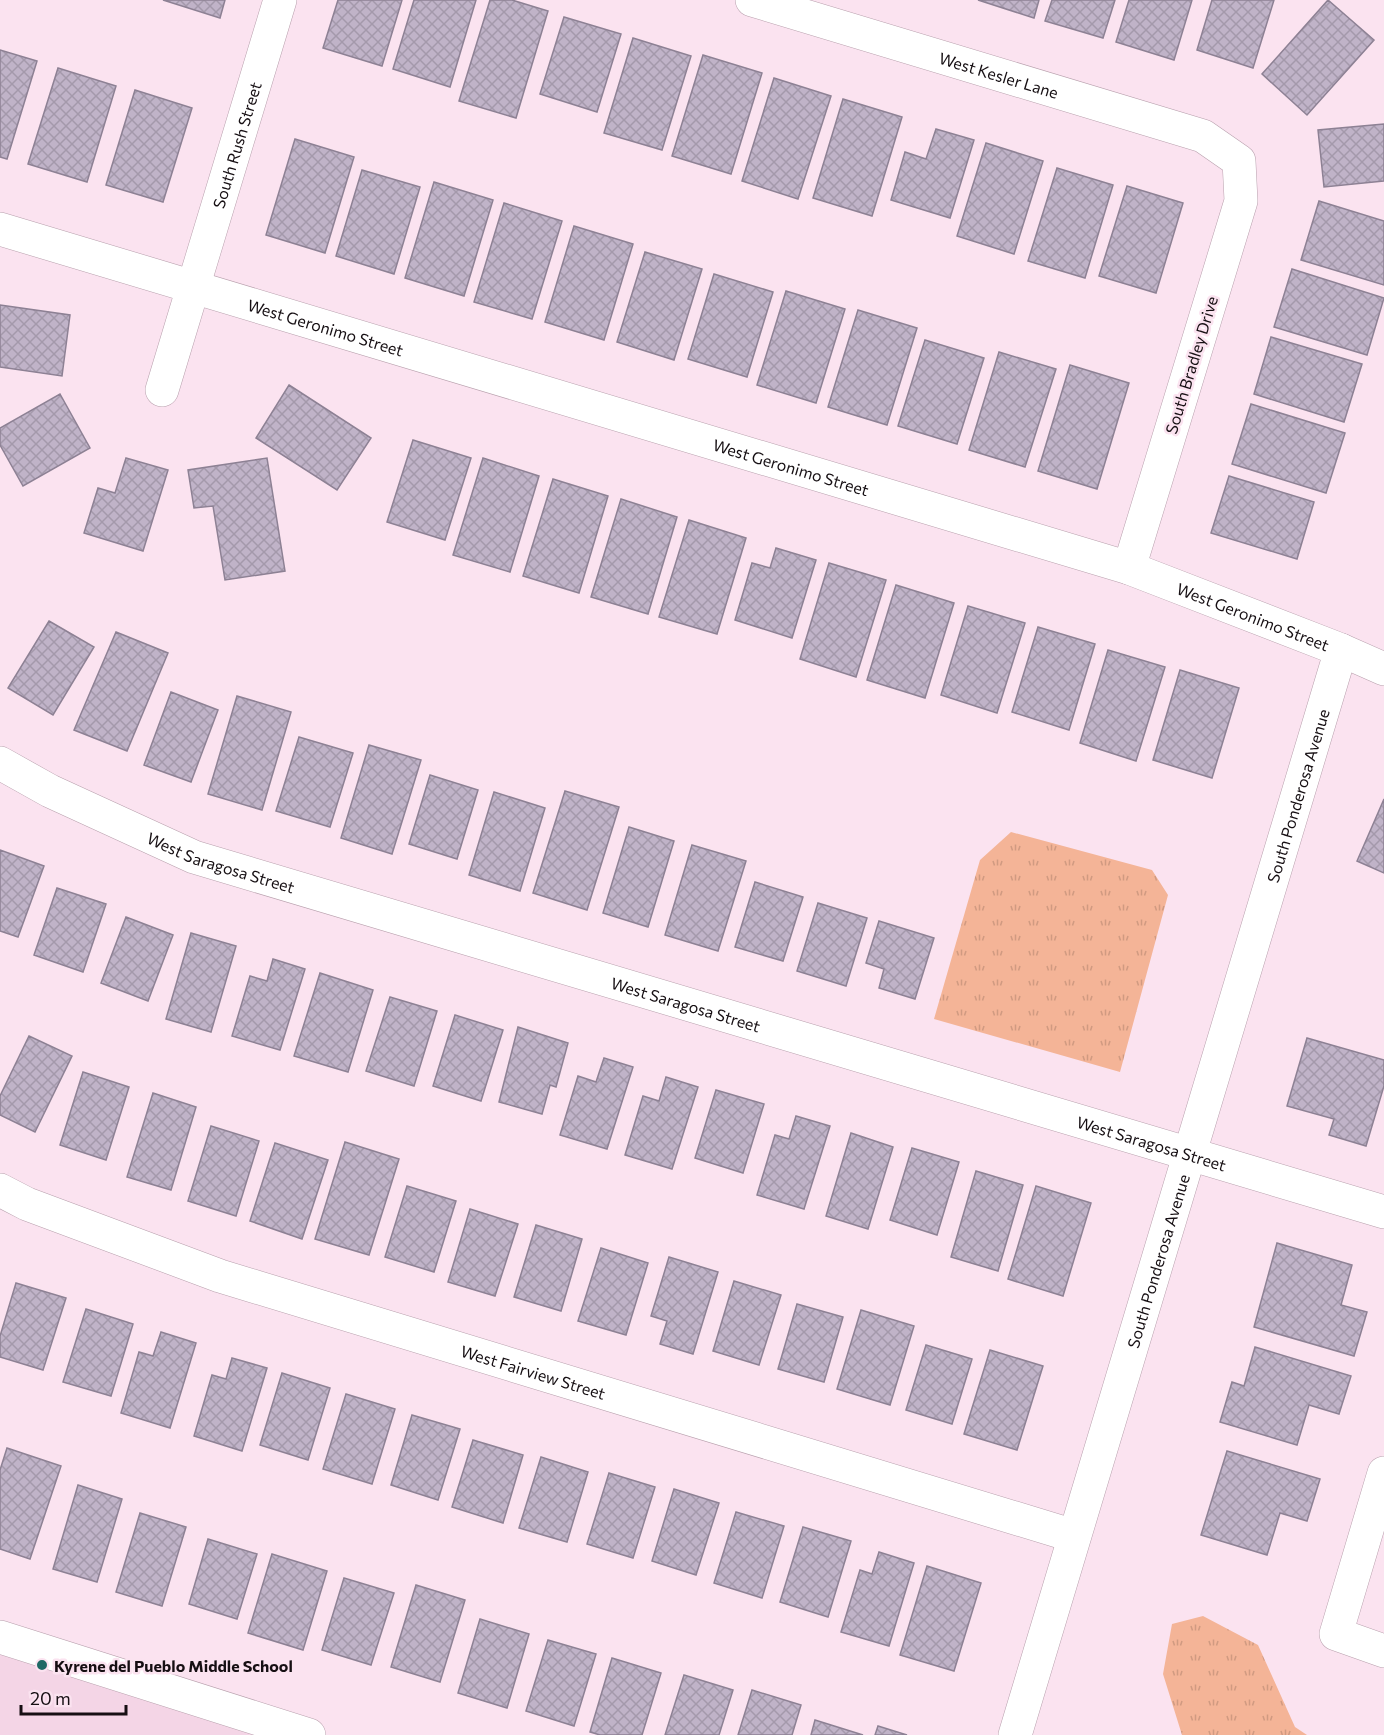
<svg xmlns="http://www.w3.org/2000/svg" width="1384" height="1735" viewBox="0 0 1384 1735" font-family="Commissioner,sans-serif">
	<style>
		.built { fill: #f4d5e6 }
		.grass { fill: url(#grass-tufts) }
		.building { fill: url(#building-cross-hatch); stroke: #8d8194; stroke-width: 1.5 }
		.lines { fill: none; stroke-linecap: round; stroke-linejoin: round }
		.minor-casing { stroke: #b8a0ad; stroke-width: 34 }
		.tertiary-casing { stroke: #b8a0ad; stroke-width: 34 }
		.minor { stroke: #fff; stroke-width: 33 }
		.tertiary { stroke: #fff; stroke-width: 33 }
		.poi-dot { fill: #1e6965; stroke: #fbe3f0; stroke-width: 2 }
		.labels { text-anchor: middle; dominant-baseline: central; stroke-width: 5; stroke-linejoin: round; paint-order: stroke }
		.street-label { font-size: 16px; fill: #160f13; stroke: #fbe3f0 }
		.poi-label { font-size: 16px; font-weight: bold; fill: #160f13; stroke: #fbe3f0; text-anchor: start }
	</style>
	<defs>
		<pattern id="grass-tufts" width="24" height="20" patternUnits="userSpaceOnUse" patternTransform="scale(1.5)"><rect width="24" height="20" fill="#f4b497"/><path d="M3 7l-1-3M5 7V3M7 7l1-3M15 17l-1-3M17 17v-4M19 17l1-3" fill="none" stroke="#d09a81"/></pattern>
		<pattern id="building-cross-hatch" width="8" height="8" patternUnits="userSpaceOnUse" patternTransform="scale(1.5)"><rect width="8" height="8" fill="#c0b3c8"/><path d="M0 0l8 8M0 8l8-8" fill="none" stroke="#a499ab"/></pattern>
	</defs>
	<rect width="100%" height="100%" fill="#fbe3f0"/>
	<path class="built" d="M0 1637 309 1735H0Z"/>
	<path class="grass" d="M1011 832 1152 870 1168 895 1120 1072 934 1019 980 860Z
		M1203 1616 1258 1645 1295 1727 1307 1735H1182L1163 1674 1172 1624Z"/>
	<path class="building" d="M163 0H225L220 18Z
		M338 0H402L382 66 323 48Z
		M414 0H476L450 87 393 69Z
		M490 0H512L548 11 516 118 459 101Z
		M978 0H1039L1034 18Z
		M1052 0H1115L1103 38 1045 21Z
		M1129 0H1192L1174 60 1116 42Z
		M1212 0H1274L1253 68 1197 50Z
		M1328 0 1374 40 1307 115 1262 74Z
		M564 17 621 34 597 112 540 94Z
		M633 38 691 56 662 150 604 133Z
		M0 50 37 61 7 159 0 157Z
		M703 55 762 73 731 174 672 156Z
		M58 68 116 86 87 182 28 164Z
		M774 78 831 96 798 199 742 181Z
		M135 90 192 108 163 202 106 185Z
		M843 99 902 117 872 216 813 198Z
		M1384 124V181L1324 187 1318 130Z
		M936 129 974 140 950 218 891 200 905 152 926 159Z
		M295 139 354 157 325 253 266 235Z
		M986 143 1043 161 1014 254 957 236Z
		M1057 168 1113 185 1085 278 1028 261Z
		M362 170 420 187 394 274 336 256Z
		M434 182 493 200 464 296 405 278Z
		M1127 186 1183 203 1156 293 1099 276Z
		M1319 201 1384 221V285L1301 260Z
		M504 203 562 221 532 319 474 302Z
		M574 226 633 244 604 340 545 322Z
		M645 252 702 269 674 360 617 342Z
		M1292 269 1384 298 1367 355 1274 327Z
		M714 274 773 292 747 377 688 359Z
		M786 291 845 309 816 403 757 385Z
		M0 305 70 315 62 376 0 367Z
		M858 310 917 328 887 425 828 407Z
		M1271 337 1362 364 1344 422 1254 394Z
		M925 340 984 358 957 444 898 426Z
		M999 352 1056 369 1025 467 969 450Z
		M1070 365 1129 383 1097 489 1038 471Z
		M289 385 371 438 337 490 256 438Z
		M60 394 90 448 23 486 0 445V428Z
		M1251 404 1345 433 1326 493 1232 464Z
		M413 440 471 458 445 540 387 522Z
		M126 458 168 470 143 551 84 533 98 488 115 493Z
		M267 458 285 571 225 580 213 506 194 508 188 470Z
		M483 458 539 476 510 572 453 555Z
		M1229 476 1314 502 1297 559 1211 533Z
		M553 479 608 496 579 593 523 576Z
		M621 499 677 517 648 614 591 597Z
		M689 520 746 538 717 634 659 617Z
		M776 548 816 560 792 638 735 620 752 563 770 568Z
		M829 563 886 580 856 677 800 659Z
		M896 585 954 603 925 698 867 680Z
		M968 606 1025 623 997 713 941 695Z
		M49 621 94 647 53 715 8 688Z
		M1038 627 1095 644 1069 730 1012 712Z
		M116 632 168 653 127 751 74 730Z
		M1108 650 1165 667 1136 761 1080 743Z
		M1180 670 1239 688 1212 778 1153 760Z
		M171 692 218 710 191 782 144 765Z
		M237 696 291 712 262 810 208 794Z
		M299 737 353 753 330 827 276 811Z
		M369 745 421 760 392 854 341 838Z
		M430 775 478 790 457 859 409 844Z
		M565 791 619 807 587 910 533 893Z
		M494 792 545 808 520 891 469 875Z
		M1384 799V873L1357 861Z
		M629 827 674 841 648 927 603 913Z
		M692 845 746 861 718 951 665 935Z
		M0 850 44 866 18 937 0 931Z
		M755 882 803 897 783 961 735 947Z
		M57 888 106 904 83 972 34 955Z
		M818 903 867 918 846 986 797 971Z
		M126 917 173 935 148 1001 101 983Z
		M879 921 934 938 915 999 879 988 884 969 866 963Z
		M191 933 236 946 211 1032 166 1019Z
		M273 959 305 969 280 1050 232 1036 250 976 267 981Z
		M320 973 373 990 348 1072 294 1056Z
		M390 997 437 1011 414 1086 366 1071Z
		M455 1015 503 1030 481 1101 433 1086Z
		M518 1027 568 1043 556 1087 550 1085 542 1114 499 1102Z
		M29 1036 72 1056 35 1132 0 1115V1096Z
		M1307 1038 1384 1060V1086L1366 1146 1329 1135 1334 1119 1287 1106Z
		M604 1058 633 1067 607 1149 560 1135 578 1076 596 1082Z
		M83 1072 129 1087 106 1160 60 1145Z
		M666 1077 698 1087 672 1169 625 1155 643 1096 659 1101Z
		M716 1090 764 1104 743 1173 695 1158Z
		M153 1093 196 1107 171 1190 127 1177Z
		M796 1116 830 1126 804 1209 757 1195 775 1135 789 1139Z
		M211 1126 259 1141 236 1216 188 1201Z
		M851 1133 893 1147 868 1229 826 1216Z
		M345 1142 399 1159 369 1255 315 1239Z
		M275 1143 328 1160 302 1239 250 1221Z
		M912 1148 959 1162 937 1235 890 1220Z
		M976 1171 1023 1185 998 1271 951 1257Z
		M407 1186 456 1201 434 1272 385 1257Z
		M1036 1186 1091 1203 1063 1296 1008 1279Z
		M470 1209 518 1224 495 1296 448 1282Z
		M536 1225 582 1239 561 1311 514 1297Z
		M1277 1243 1352 1265 1341 1305 1367 1312 1354 1356 1254 1327Z
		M601 1248 648 1263 626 1335 578 1321Z
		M669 1257 718 1272 693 1354 660 1344 667 1321 651 1316Z
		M734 1281 781 1295 759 1365 713 1351Z
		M16 1283 66 1298 43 1370 0 1357V1336Z
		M797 1304 843 1317 824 1382 778 1369Z
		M86 1309 133 1324 111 1396 63 1382Z
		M861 1310 914 1326 890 1405 837 1389Z
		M161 1332 196 1343 170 1428 121 1413 139 1352 153 1356Z
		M926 1345 972 1359 952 1424 906 1410Z
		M1255 1347 1351 1376 1339 1414 1309 1405 1297 1445 1220 1422 1232 1382 1244 1386Z
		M990 1350 1043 1366 1017 1450 964 1434Z
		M232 1358 267 1368 242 1451 194 1436 212 1375 226 1379Z
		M282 1373 330 1388 308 1460 260 1445Z
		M346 1394 395 1409 372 1484 323 1469Z
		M412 1415 460 1429 438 1500 391 1485Z
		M473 1440 523 1455 503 1523 452 1507Z
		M7 1448 61 1466 30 1559 0 1549V1470Z
		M1227 1451 1320 1479 1307 1521 1280 1513 1267 1555 1201 1535Z
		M541 1457 588 1472 567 1542 519 1528Z
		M609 1473 655 1487 633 1558 587 1544Z
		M78 1485 122 1499 97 1582 53 1569Z
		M674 1489 719 1503 696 1575 652 1561Z
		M736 1512 784 1526 762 1598 714 1583Z
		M140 1513 186 1527 162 1606 116 1592Z
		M803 1527 851 1541 828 1617 780 1602Z
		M208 1539 257 1554 237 1619 189 1604Z
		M879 1552 914 1563 889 1646 841 1632 860 1570 872 1574Z
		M272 1554 327 1571 303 1650 248 1633Z
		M927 1566 981 1583 954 1671 900 1655Z
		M344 1578 394 1593 371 1665 322 1650Z
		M416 1585 465 1600 440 1682 391 1667Z
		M480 1619 529 1634 507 1708 458 1693Z
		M548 1640 596 1654 574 1726 526 1711Z
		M612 1658 661 1673 642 1735H600L590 1732Z
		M684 1675 733 1690 719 1735H665Z
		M752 1690 801 1705 792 1735H738Z
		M815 1720 863 1735H811Z
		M878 1726 907 1735H875Z"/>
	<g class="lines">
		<g class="minor-casing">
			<g id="minor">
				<path id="s1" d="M752 0 1203 136 1239 161 1241 201 1129 568"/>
				<path id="s2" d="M0 229 1129 568 1341 650 1384 669"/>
				<path id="s3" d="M162 390 280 0"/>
				<path id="s4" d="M0 763 50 791 194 857 1384 1212"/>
				<path id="s5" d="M0 1190 27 1204 220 1276 1074 1536"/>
				<path d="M1384 1473 1336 1634 1384 1651"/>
				<path id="s6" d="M1015 1735 1341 650"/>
			</g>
		</g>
		<g class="tertiary-casing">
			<path id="tertiary" d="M0 1637 309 1735"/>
		</g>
		<use href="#minor" class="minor"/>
		<use href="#tertiary" class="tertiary"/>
	</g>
	<circle class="poi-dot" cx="42" cy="1665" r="6"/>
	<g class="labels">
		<g class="street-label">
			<text stroke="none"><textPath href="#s1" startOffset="258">West Kesler Lane</textPath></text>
			<text stroke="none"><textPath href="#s3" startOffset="256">South Rush Street</textPath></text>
			<text stroke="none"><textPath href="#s2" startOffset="340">West Geronimo Street</textPath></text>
			<text transform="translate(1191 365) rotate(-73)">South Bradley Drive</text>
			<text stroke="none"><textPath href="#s2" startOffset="826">West Geronimo Street</textPath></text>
			<text stroke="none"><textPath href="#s2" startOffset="1312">West Geronimo Street</textPath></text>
			<text stroke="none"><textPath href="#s6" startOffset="981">South Ponderosa Avenue</textPath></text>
			<text stroke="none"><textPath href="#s4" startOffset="243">West Saragosa Street</textPath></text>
			<text stroke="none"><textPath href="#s4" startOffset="729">West Saragosa Street</textPath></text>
			<text stroke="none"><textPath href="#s4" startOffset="1215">West Saragosa Street</textPath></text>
			<text stroke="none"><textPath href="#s6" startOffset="495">South Ponderosa Avenue</textPath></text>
			<text stroke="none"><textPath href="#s5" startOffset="564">West Fairview Street</textPath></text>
		</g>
		<g class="poi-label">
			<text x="54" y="1665">Kyrene del Pueblo Middle School</text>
		</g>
	</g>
	<path d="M21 1705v9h105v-9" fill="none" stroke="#160f13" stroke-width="3"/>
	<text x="30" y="1705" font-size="18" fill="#160f13" stroke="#fbe3f0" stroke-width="4.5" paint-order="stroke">20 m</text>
</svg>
